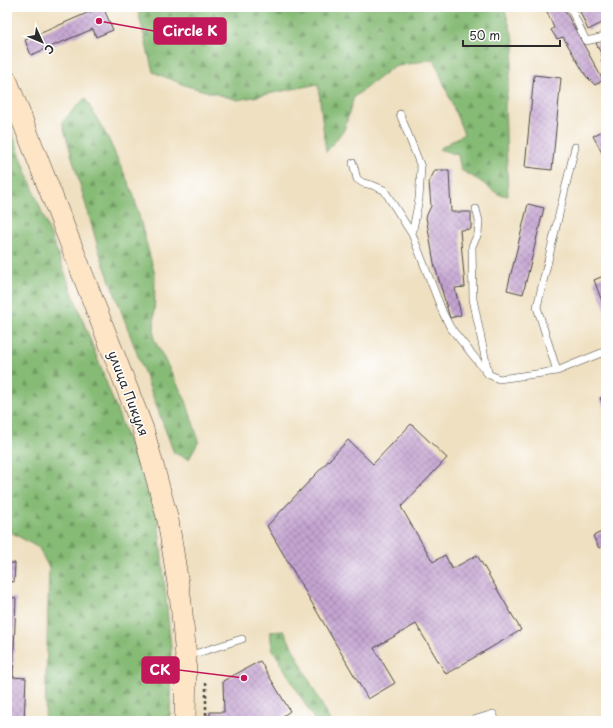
<svg xmlns="http://www.w3.org/2000/svg" width="613" height="728" viewBox="0 0 613 728" font-family="'Playpen Sans',sans-serif">
	<style>
		.forest { fill: url(#forest-firs); stroke: #587350 }
		.building { fill: url(#building-cross-hatch) }
		.lines { fill: none; stroke-linecap: round; stroke-linejoin: round }
		.lane-casing { stroke: #484642; stroke-width: 8 }
		.secondary-casing { stroke: #484642; stroke-width: 22 }
		.path { stroke: #484642; stroke-width: 2.5; stroke-dasharray: 3 3; stroke-linecap: butt }
		.lane { stroke: #fff; stroke-width: 7 }
		.secondary { stroke: #fde5c5; stroke-width: 21 }
		.labels { text-anchor: middle; dominant-baseline: central; stroke-width: 3; stroke-linejoin: round; paint-order: stroke }
		.street-label { font-size: 13px; fill: #2b2b2b; stroke: #fff }
		.leader { fill: none; stroke: #c2185b; stroke-width: 1.5 }
		.callout-dot { fill: #c2185b; stroke: #fff; stroke-width: 1.5 }
		.callout { fill: #c2185b; stroke: #c2185b; stroke-width: 1.5 }
		.callout-label { font-size: 14px; text-anchor: middle; font-weight: bold; fill: #fff }
	</style>
	<defs>
		<pattern id="forest-firs" width="22" height="20" patternUnits="userSpaceOnUse"><rect width="22" height="20" fill="#86bb76"/><path d="M5 1l3.5 6h-7zM16 11l3.5 6h-7z" fill="#6e9861"/></pattern>
		<pattern id="building-cross-hatch" width="8" height="8" patternUnits="userSpaceOnUse"><rect width="8" height="8" fill="#c5a4d1"/><path d="M0 0l8 8M0 8l8-8" fill="none" stroke="#a086aa"/></pattern>
	</defs>
	<rect width="100%" height="100%" fill="#fff"/>
	<filter id="ink" filterUnits="userSpaceOnUse"><feTurbulence type="fractalNoise" baseFrequency=".025" numOctaves="2"/><feDisplacementMap in="SourceGraphic" scale="8" xChannelSelector="R" yChannelSelector="G"/><feConvolveMatrix kernelMatrix="1 2 1 2 8 2 1 2 1" color-interpolation-filters="sRGB"/></filter>
	<filter id="wash" filterUnits="userSpaceOnUse"><feTurbulence type="fractalNoise" baseFrequency=".012" numOctaves="4" result="noise"/><feDisplacementMap in="SourceGraphic" scale="16" xChannelSelector="R" yChannelSelector="G"/><feGaussianBlur stdDeviation="0.9" result="paint"/><feColorMatrix in="noise" values="0 0 0 0 0 0 0 0 0 0 0 0 0 0 0 0 0 1.4 0 .05"/><feComposite in="paint" operator="in"/></filter>
	<g filter="url(#wash)">
		<rect width="100%" height="100%" fill="#efe0c1"/>
		<path class="forest" d="M137 7H504L515 44 505 105 508 196 498 194 480 181 461 170 458 155 439 149 464 134 434 59 393 67 354 97 344 130 326 152 318 84 238 100 187 86 153 72Z
			M85 98 108 138 133 193 155 275 154 339 186 401 199 441 189 459 174 453 100 254 62 122Z
			M7 120 158 519 171 648 170 721H45L49 568 39 548 7 530Z
			M284 631 330 721H315L272 648 270 632Z"/>
		<g id="blocks">
			<path class="building" d="M101 7H103L113 30 96 37 93 29 31 55 25 40Z
				M545 7H563L603 80 595 85 586 76 563 37 557 39 551 30 554 28Z
				M578 7H606V21L588 30Z
				M606 39V71L601 60 603 58 596 43Z
				M534 75 561 78 552 170 525 167Z
				M606 129V160L593 136Z
				M435 170H449L451 212H471V229L460 230 465 287 455 288 461 315 450 318 434 263 426 217 431 206 429 182Z
				M528 204 544 208 523 294 507 290Z
				M606 275V312L594 280Z
				M606 396V412L600 398Z
				M411 424 447 458 401 507 433 562 445 555 452 569 477 555 521 630 446 674 416 624 374 648 395 683 368 699 267 526 348 440 373 464Z
				M606 530V545L599 548 593 536Z
				M7 563H15L14 582 7 581Z
				M7 597 16 598 13 677 26 678 24 721H7Z
				M260 661 290 711 283 716 286 721H210V712H224L223 681Z"/>
		</g>
	</g>
	<g filter="url(#ink)">
		<use href="#blocks" fill-opacity="0" stroke="#484642" stroke-width="1"/>
		<g class="lines">
			<g class="lane-casing">
				<path id="lane" d="M570 7 586 41 600 38 606 34
					M400 114 421 167 419 199 412 234
					M575 147 537 307 557 371 606 351
					M353 163 357 179 363 183 372 185 384 190 412 234 443 313 450 327 488 374 499 379 557 371
					M476 209 479 221 478 234 472 246 473 299 488 372
					M188 656 242 639
					M470 721 493 714 496 721"/>
			</g>
			<g class="secondary-casing">
				<path id="secondary" d="M7 81 143 429 168 520 181 603 186 657 185 721"/>
			</g>
			<path class="path" d="M206 721V683"/>
			<use href="#lane" class="lane"/>
			<use href="#secondary" class="secondary"/>
		</g>
	</g>
	<g class="labels">
		<g class="street-label">
			<text transform="translate(129 393) rotate(69)">улица Пикуля</text>
		</g>
	</g>
	<path class="leader" d="M99 21L154 31M244 678L179 670"/>
	<g class="callout-dot">
		<circle cx="99" cy="21" r="4"/>
		<circle cx="244" cy="678" r="4"/>
	</g>
	<g class="callout">
		<rect x="154" y="18" width="72" height="26" rx="4"/>
		<rect x="142" y="657" width="37" height="26" rx="4"/>
	</g>
	<g class="callout-label">
		<text x="190" y="36">Circle K</text>
		<text x="160" y="675">СК</text>
	</g>
	<rect width="613" height="728" fill="none" stroke="#fff" stroke-width="24"/>
	<g transform="translate(42 42) rotate(134)" stroke="#ffffff" stroke-width="3" paint-order="stroke">
	<path d="M0-3L7 15L0 10L-7 15Z" fill="#2b2b2b"/>
	<text y="-6" font-size="11" font-weight="bold" text-anchor="middle" fill="#2b2b2b">С</text>
	</g>
	<path d="M463 40v6h97v-6" fill="none" stroke="#2b2b2b" stroke-width="2"/>
	<text x="469" y="40" font-size="12" fill="#2b2b2b" stroke="#ffffff" stroke-width="3" paint-order="stroke">50 m</text>
</svg>
